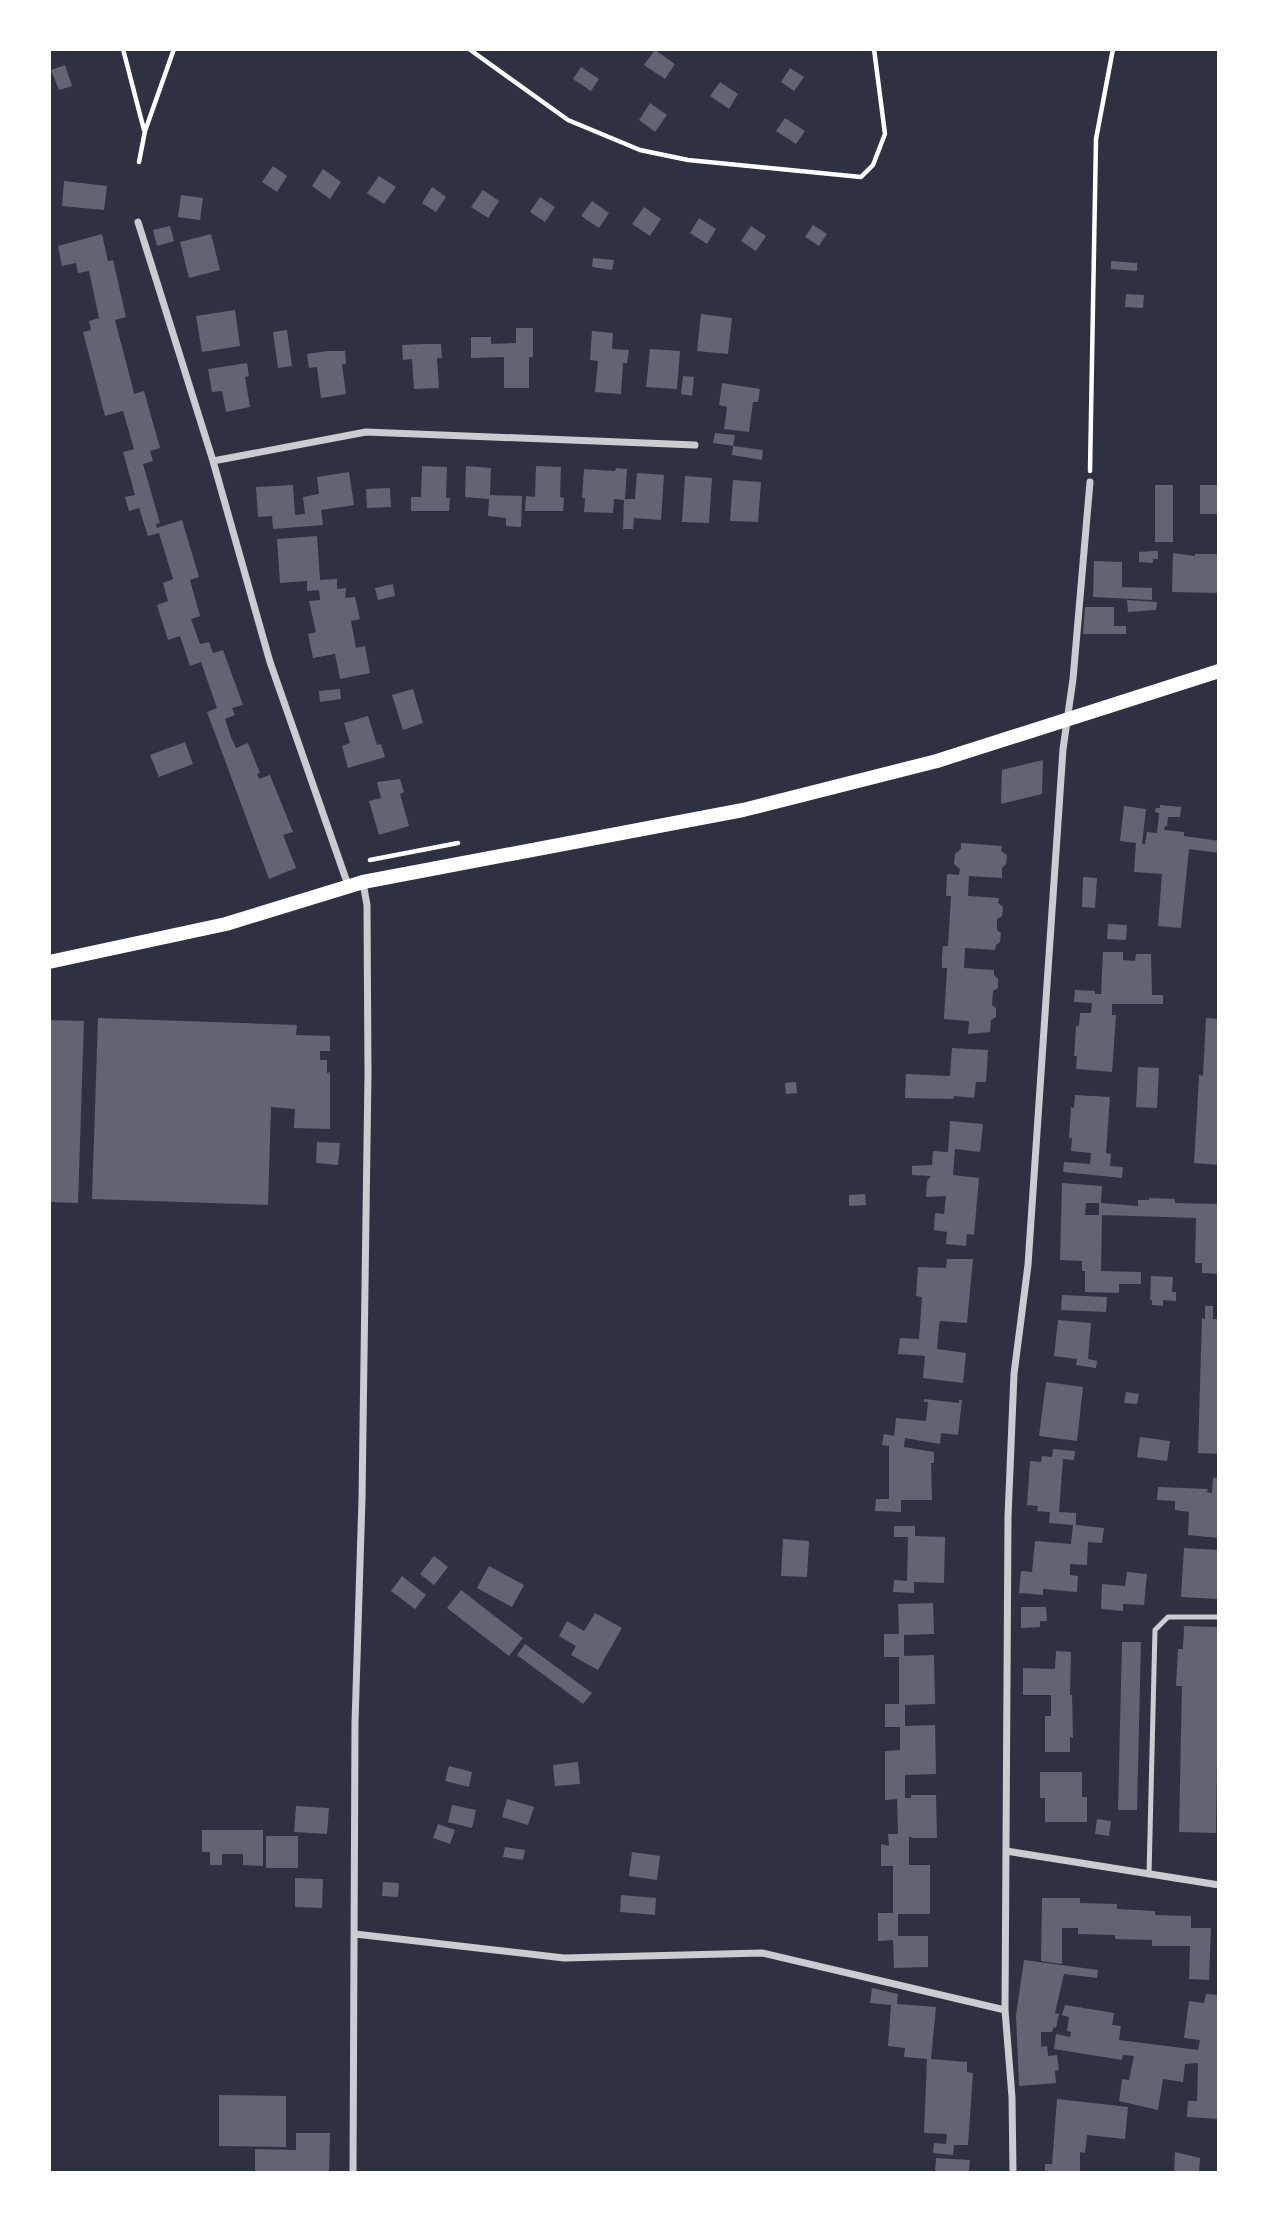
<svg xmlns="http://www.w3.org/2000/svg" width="1268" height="2222" viewBox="0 0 1268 2222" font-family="'Public Sans',sans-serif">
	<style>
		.building { fill: #626471; fill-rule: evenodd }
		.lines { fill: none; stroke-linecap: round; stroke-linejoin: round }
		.path { stroke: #fff; stroke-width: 4.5 }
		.service { stroke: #caccd0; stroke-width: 5 }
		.minor { stroke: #caccd0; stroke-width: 7 }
		.secondary { stroke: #fff; stroke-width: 14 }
	</style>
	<rect width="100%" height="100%" fill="#2d3142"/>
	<path class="building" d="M655 50 675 64 665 79 644 65Z
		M65 65 72 86 59 90 51 70Z
		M581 67 599 79 591 91 573 79Z
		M790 68 804 77 794 91 781 82Z
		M720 82 738 94 729 109 710 96Z
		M650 103 667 115 655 132 639 120Z
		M785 118 805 131 796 144 776 131Z
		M273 166 287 176 277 192 262 182Z
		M323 169 341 182 330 199 312 186Z
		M379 176 396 187 384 204 367 193Z
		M64 181 107 186 104 210 62 206Z
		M432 187 446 197 436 212 422 203Z
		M483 190 499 201 488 218 471 207Z
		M181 195 203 198 200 220 178 217Z
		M540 197 555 207 545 222 530 212Z
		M592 201 609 213 599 228 581 216Z
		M644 207 661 219 650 236 632 224Z
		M699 218 716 229 707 244 690 233Z
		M813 225 827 234 819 246 805 237Z
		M170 226 174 241 157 246 153 230Z
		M751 226 766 236 756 251 741 241Z
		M102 234 108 261 113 260 126 317 115 320 133 389 134 394 144 391 160 448 150 451 153 461 143 464 160 523 156 524 157 528 182 520 199 577 190 580 200 616 191 619 200 644 209 642 213 653 223 650 243 705 232 708 235 715 225 719 231 737 236 748 248 743 260 773 257 774 259 779 270 775 293 832 283 835 296 868 269 879 207 712 217 708 201 662 190 666 180 636 168 640 157 605 168 601 163 583 173 579 159 533 148 536 139 508 129 511 125 497 135 495 123 452 134 449 123 411 105 416 83 332 91 330 89 321 99 318 89 271 78 273 76 263 62 266 58 246Z
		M211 234 220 270 189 278 180 242Z
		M593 258 614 260 612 270 592 267Z
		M1111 261 1137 263V271L1111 269Z
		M1126 294 1144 295 1143 308 1125 307Z
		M235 310 240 346 202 352 196 316Z
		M701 314 732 318 728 354 697 351Z
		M516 328H533V357H529V388H504V357L471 358V337H491V344L516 343Z
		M287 330 292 366 278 368 273 332Z
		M592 331 613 333 612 349 629 350 627 363H623L621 394 595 392 598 361 590 360Z
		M424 344H441L442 358H437L439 388 414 389 412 359 403 360 402 345Z
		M650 349 680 351 677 389 646 387Z
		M328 351H345L346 364H342L346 394 321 398 317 367 309 368 307 354Z
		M247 363 249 376 245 377 250 407 226 412 222 391 212 392 208 369Z
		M683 376 694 377 692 396 681 394Z
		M722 383 760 389 758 402H753L749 432 724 429 727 407 719 405Z
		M715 433 735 435 733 446 713 443Z
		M733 446 763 450 762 460 732 455Z
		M422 466 447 467 446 498H450L449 511H411V497H421Z
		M466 466 491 468 490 495 522 496 521 527 506 526V518L488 516 489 499 465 497Z
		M536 466 561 467 560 497 564 498 563 511H525L526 496 535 497Z
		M616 468 627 469 625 499H635L637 473 664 475 661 520 634 518 633 529H623L624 500 614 499 613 513 584 512 585 498H582L584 469 615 471Z
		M349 472 354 505 321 510 323 525 273 529 272 516 258 517 256 487 293 485 295 515 305 514 303 497 319 494 317 477Z
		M685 476 712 478 709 523 682 522Z
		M733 480 761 482 758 522 730 521Z
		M1155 485H1173V542H1155Z
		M1200 485H1218V514H1200Z
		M390 488 391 507 367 508 366 489Z
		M317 536 320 580 337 579V589L346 588 345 598 355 597 360 619 351 621 356 648 365 646 370 673 340 679 335 654 313 658 308 634 316 632 309 601 320 600 319 590 307 591V581L280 583 277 539Z
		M1153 551H1158V559H1153V563L1139 562V552Z
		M1173 553 1195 556V554H1219V593L1172 592Z
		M1094 561 1122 562V587L1152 588V600L1093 597Z
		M393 584 395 596 378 600 375 588Z
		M1127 600 1157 602 1156 610 1128 612Z
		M1085 607H1114V626H1126V634H1083Z
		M340 689 341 699 320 702 319 691Z
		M413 689 423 723 403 730 392 695Z
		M368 716 377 745 381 744 385 757 348 768 342 746 350 743 344 723Z
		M185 742 193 764 159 777 150 755Z
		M1043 760 1042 794 1001 804 1002 770Z
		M400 779 404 792 400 794 409 826 379 835 369 801 381 798 377 782Z
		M1160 805 1181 807 1180 817H1168L1167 826H1165L1164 830 1184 832V836L1219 841V853L1189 849 1181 928 1158 926 1162 874 1134 872 1136 843 1120 841 1124 806 1146 809 1142 844H1145L1147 832 1157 833 1159 813 1155 812 1156 808H1160Z
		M961 843 1002 846 1001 851 1007 855 1006 864 1002 868V878L969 876 968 896 999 898 998 903 1003 907 1002 916 997 919V930L1001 933 1000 942 996 945 995 950 965 948 964 968 994 970V975L998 979V988L993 991 992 1005 996 1008V1017L991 1020 990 1032 968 1034 969 1021 944 1019 947 968H942V957L943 946H948L951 896H946L947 874 959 875 960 869 954 864 955 854 961 849Z
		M1083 877 1097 878 1095 908 1082 907Z
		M1108 924 1127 925 1126 940 1107 939Z
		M1103 952H1123V960L1135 961 1136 954H1151L1152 995H1163V1004H1112V1015H1116L1112 1072 1076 1069 1077 1056H1074L1076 1026H1079L1080 1013H1091L1092 1003 1074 1002 1075 990 1095 991V994H1101Z
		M98 1018 297 1025 296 1035 330 1036V1051H320V1060H327V1073L330 1072V1129L294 1128 295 1109 271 1107 268 1205 92 1199Z
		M1206 1018 1219 1019V1165L1194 1163 1199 1078V1075L1203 1076Z
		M49 1020 84 1021 78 1203 49 1202Z
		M952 1048 988 1050 986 1082H976L974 1098 954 1096 953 1099 905 1098 906 1074 950 1076Z
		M1138 1067 1159 1068 1157 1108 1136 1107Z
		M796 1082 797 1093 786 1094 785 1083Z
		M1075 1095 1110 1097 1106 1153 1111 1154 1110 1166 1123 1167 1122 1178 1063 1172 1064 1162 1090 1164 1091 1153 1071 1151 1072 1138H1069L1071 1107 1074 1108Z
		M950 1121 983 1124 980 1152 955 1149 953 1175 979 1178 974 1235 967 1234 966 1246 946 1244 947 1232 934 1230 935 1213 944 1214 946 1196 926 1197 927 1181 931 1176 912 1175V1166L932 1165 933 1151 948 1152Z
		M317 1142 340 1143 338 1165 316 1163Z
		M1062 1183 1102 1186 1101 1203 1138 1206V1200H1149V1198L1175 1199V1203L1219 1204V1274L1202 1273V1263H1195L1196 1218 1102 1215 1101 1271 1141 1272V1284H1119V1293L1085 1292V1271H1082V1261L1060 1260ZM1086 1203H1099V1215H1085Z
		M865 1194 866 1205 849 1206V1195Z
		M947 1259H973L967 1323 940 1321 939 1326 937 1349 966 1353 963 1383 923 1378 925 1356 898 1354 900 1338 919 1339 922 1297 916 1296 918 1267 946 1268Z
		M1151 1276 1173 1277 1172 1292H1176V1301L1163 1300V1306L1152 1305V1300H1150Z
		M1062 1295 1107 1297 1106 1312 1061 1310Z
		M1205 1306H1213V1319H1219V1454L1198 1453 1202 1318 1205 1319Z
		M1058 1320 1091 1323 1088 1359 1097 1361 1096 1368 1076 1365 1077 1359 1054 1356Z
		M1046 1382 1083 1387 1077 1441 1039 1436Z
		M1126 1392 1139 1394 1137 1404 1124 1403Z
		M924 1399 959 1403V1400H962L958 1435 941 1433 940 1444 905 1438 904 1447 934 1452V1463H931L932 1500H901V1512L875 1511 876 1499H889V1446L882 1445 884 1434 894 1436 896 1418 926 1421 928 1402H924Z
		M1140 1437 1170 1441 1167 1461 1137 1457Z
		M1053 1449 1075 1451 1074 1460 1063 1459 1059 1512 1076 1513V1525L1104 1528 1102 1543 1088 1542 1087 1565 1070 1564V1575L1078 1576 1077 1592 1043 1589V1595L1019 1593 1021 1571 1032 1572 1035 1541 1071 1544 1073 1525 1049 1523 1050 1512 1037 1511 1038 1506 1027 1505 1030 1461 1041 1462 1042 1456 1052 1457Z
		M1213 1478H1219L1218 1538 1188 1535 1189 1512 1175 1510V1501L1157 1500 1158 1487 1208 1489 1207 1492 1212 1493Z
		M894 1526H915V1536L945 1537 944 1583 914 1582V1593L893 1592 894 1580 907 1581 908 1537H894Z
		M783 1539 809 1541 807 1577 781 1576Z
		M1184 1548 1219 1550V1599L1181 1597Z
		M434 1556 448 1567 434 1585 420 1574Z
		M489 1566 524 1585 512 1607 477 1588Z
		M1127 1572 1147 1574 1144 1605 1123 1604V1611L1101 1609 1102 1584 1125 1586Z
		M402 1576 426 1595 415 1609 391 1591Z
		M461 1590 523 1638 509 1656 447 1608Z
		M933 1603 934 1634 904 1635V1656L934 1655 935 1704 905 1705V1726L935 1725 936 1774 905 1775V1798H911V1795H936L937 1838H912L909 1836V1865H930V1914H898V1936H928V1967L894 1968 893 1940 878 1941V1913H893V1866H881V1844L889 1846 888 1834H898L897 1799 885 1800V1751L900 1750V1727H885V1704H899V1657H884V1634H899L898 1604Z
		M1021 1607H1046L1047 1621H1040V1627L1021 1628Z
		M595 1613 622 1628 598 1670 571 1655 576 1646 559 1636 567 1621 584 1631Z
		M1184 1626 1219 1627 1216 1833 1179 1832 1182 1686H1176L1178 1649H1183Z
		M1122 1642H1141L1137 1810H1118Z
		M525 1644 592 1693 583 1704 517 1655Z
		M1056 1651 1071 1652 1070 1695H1072L1073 1738 1070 1737V1752H1045V1716H1051V1695H1023V1668L1055 1669Z
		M578 1762 580 1784 555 1786 553 1765Z
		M449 1766 472 1772 469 1787 445 1781Z
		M1040 1772H1082V1797H1087V1822H1045V1798H1040Z
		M507 1799 534 1807 528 1825 502 1817Z
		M452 1805 476 1810 472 1828 448 1822Z
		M296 1806 329 1808 327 1834 294 1832Z
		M1097 1819 1111 1821 1109 1836 1095 1834Z
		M438 1824 455 1830 450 1844 433 1838Z
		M202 1830H263V1866L243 1865V1854H222V1865H210V1852H202Z
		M266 1836H298V1868H266Z
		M505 1847 525 1850 523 1860 503 1857Z
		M632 1852 660 1856 657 1880 629 1876Z
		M295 1878 323 1879 322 1908 295 1907Z
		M383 1882 399 1883 398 1897 382 1896Z
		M621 1895 656 1898 655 1915 620 1912Z
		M1042 1898H1080V1903L1117 1904V1909L1155 1911V1915L1191 1916V1928H1211L1209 1980 1189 1979 1190 1946H1152V1940L1115 1939V1935L1078 1934V1928H1062V1964L1041 1961Z
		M1024 1960 1098 1970 1097 1978 1064 1974 1055 2013 1059 2014 1056 2028 1054 2027 1052 2032H1041V2047L1047 2046 1048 2056 1057 2055 1059 2070 1055 2071 1056 2083 1019 2086 1016 2015Z
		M872 1988 898 1994 897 2004 936 2007 931 2059 967 2062V2072L973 2073 968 2145H954L953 2155 933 2153 934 2143 946 2144 947 2134 924 2133 927 2059 904 2057 905 2048 888 2046 891 2005 870 2003Z
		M1206 1994 1219 1995V2119L1187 2117 1188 2101H1197L1198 2063 1185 2064 1183 2082 1163 2079 1158 2110 1119 2101 1122 2079 1129 2080 1134 2056 1123 2055 1122 2060 1054 2049 1056 2034 1070 2037 1071 2032 1067 2031 1069 2017 1062 2015 1065 2005 1114 2013 1112 2025 1121 2026 1119 2040 1198 2050 1200 2040 1184 2038 1189 2001 1204 2003Z
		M219 2095 286 2096V2147L219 2146Z
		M1057 2099 1128 2107 1125 2139 1087 2135 1085 2153 1080 2152V2173H1045V2164H1052Z
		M296 2133H330L329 2173H255V2149L296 2150Z
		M1175 2152 1200 2158 1199 2173H1174Z
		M936 2158 970 2160 969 2173H935Z"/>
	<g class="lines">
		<path class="path" d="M123 49 144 130
			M469 49 568 120 640 150 688 160 861 177 873 165 885 134 874 49
			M139 162 145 131 174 49
			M1090 471 1096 139 1113 49
			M370 860 458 843"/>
		<path class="service" d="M1149 1875 1155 1630 1168 1617H1219"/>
		<path class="minor" d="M138 222 213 461 270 662 348 885
			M213 461 366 432 695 445
			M1006 1851 1219 1885
			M355 1934 564 1958 762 1953 1005 2010
			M353 2173 355 1723 362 1499 368 1074 367 905 363 883
			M1013 2173 1012 2097 1005 2010 1008 1517 1014 1374 1028 1265 1063 749 1073 679 1090 482"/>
		<path class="secondary" d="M49 962 226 924 363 882 743 810 937 761 1219 671"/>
	</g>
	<rect width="1268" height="2222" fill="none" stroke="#ffffff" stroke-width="102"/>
</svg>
